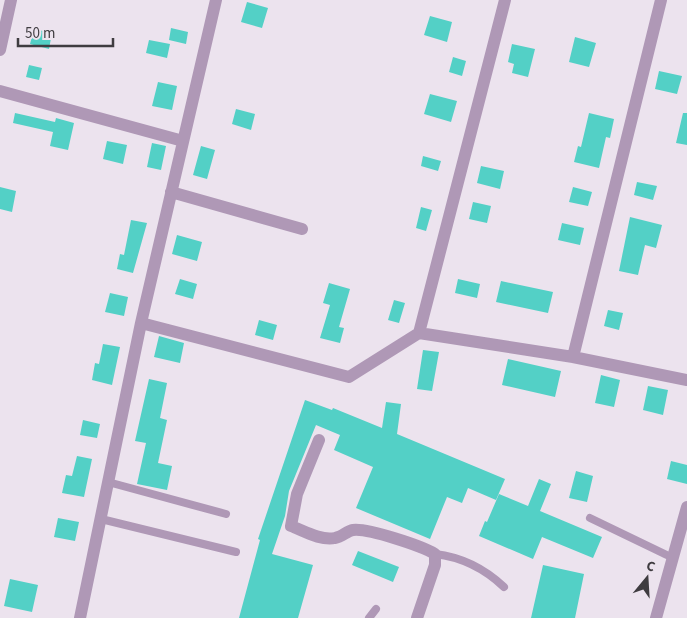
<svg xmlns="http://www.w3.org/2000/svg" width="687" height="618" viewBox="0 0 687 618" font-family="'Source Sans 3',sans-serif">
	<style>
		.building { fill: #53d0c6 }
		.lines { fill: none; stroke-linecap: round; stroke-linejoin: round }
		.service { stroke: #af98b6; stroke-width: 8 }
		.minor { stroke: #af98b6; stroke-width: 12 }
	</style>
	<rect width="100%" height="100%" fill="#ece3ee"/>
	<path class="building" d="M247 2 268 8 262 28 241 22Z
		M430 16 452 22 447 42 424 35Z
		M171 28 188 32 186 44 169 40Z
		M34 29 52 33 49 49 30 44Z
		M575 37 596 43 589 67 569 62Z
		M149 40 170 44 167 58 146 53Z
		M512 44 535 49 528 77 512 73 514 64 508 62Z
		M453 57 466 61 462 76 449 72Z
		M29 65 42 68 39 80 26 77Z
		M659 71 682 76 677 94 655 89Z
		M158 82 177 86 172 110 152 106Z
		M430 94 457 101 451 122 424 114Z
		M236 109 255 114 251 130 232 124Z
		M15 113 55 122 56 118 74 123 68 150 50 146 53 132 13 123Z
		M589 113 614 119 610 138 606 137 599 168 574 162 578 146 581 147Z
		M683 113H687V145L676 143Z
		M107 141 127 145 123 164 103 159Z
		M152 143 166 146 161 170 147 167Z
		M201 146 215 150 207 179 193 175Z
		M423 156 441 161 438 171 421 166Z
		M481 166 504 171 500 189 477 183Z
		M637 182 657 186 653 200 634 195Z
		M0 187 16 191 12 212 0 209Z
		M573 187 592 192 588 206 569 202Z
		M473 202 491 206 487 223 469 219Z
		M421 207 432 210 426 231 416 228Z
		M630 217 662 225 656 248 645 245 638 275 619 271Z
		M131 220 147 223 133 273 117 269 120 254 124 255Z
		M562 223 584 228 580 245 558 240Z
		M177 235 202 242 197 261 172 254Z
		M180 279 197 284 193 299 175 294Z
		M458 279 480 284 477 298 455 293Z
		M501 281 553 292 548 313 496 302Z
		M329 283 350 289 339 327 344 328 340 343 320 338 330 305 323 303Z
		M110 293 128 297 124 316 105 312Z
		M394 300 405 303 399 323 388 320Z
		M608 310 623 313 619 330 604 326Z
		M259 320 277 325 273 340 255 335Z
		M159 336 184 343 180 363 154 357Z
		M103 344 120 347 112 385 92 380 95 363 99 364Z
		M423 350 439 352 432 391 417 389Z
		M508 359 561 371 555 397 502 385Z
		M601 375 620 380 614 407 595 403Z
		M149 379 167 383 160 418 167 420 158 463 172 466 167 490 137 484 146 443 135 441Z
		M648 386 668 390 663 415 643 410Z
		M305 400 332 410 333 408 382 428 386 402 401 404 397 434 505 479 496 500 468 488 462 503 447 497 430 539 356 508 373 467 334 450 340 435 316 425 289 491 285 516 272 554 313 565 298 618H239L260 540 258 539Z
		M83 420 100 424 97 438 80 435Z
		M77 456 92 459 84 497 62 493 66 475 72 476Z
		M671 461 687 465V484L667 479Z
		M576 471 593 476 587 502 569 498Z
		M539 479 551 484 540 511 602 537 593 558 542 537 533 559 479 536 485 521 487 522 499 494 528 506Z
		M58 518 79 522 75 541 54 537Z
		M358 551 399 567 393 582 352 565Z
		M543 565 584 574 575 618H531Z
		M10 579 38 585 32 612 4 606Z"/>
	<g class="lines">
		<path class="service" d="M108 482 226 514
			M590 518 673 558
			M101 519 236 552
			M435 554C461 557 485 569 504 587
			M369 618 376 609"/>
		<path class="minor" d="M0 50 11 0
			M0 91 183 141
			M171 192 302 229
			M141 323 349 377 419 333 573 357 687 380
			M419 333 505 0
			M573 357 661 0
			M319 440 297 494 291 526C304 531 321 541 335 538 342 537 347 531 353 530 368 528 422 546 435 554V565L417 618
			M80 618 141 323 216 0
			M656 618 687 507"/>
	</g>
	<g transform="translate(647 578) rotate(18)" stroke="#ece3ee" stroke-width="4" paint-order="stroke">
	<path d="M0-4L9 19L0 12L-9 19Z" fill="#3f3c40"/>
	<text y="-8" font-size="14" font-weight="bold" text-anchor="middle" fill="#3f3c40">С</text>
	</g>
	<path d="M18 38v8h95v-8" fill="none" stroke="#3f3c40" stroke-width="2.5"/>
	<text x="25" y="38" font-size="15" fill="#3f3c40" stroke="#ece3ee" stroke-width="4" paint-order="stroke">50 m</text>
</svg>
